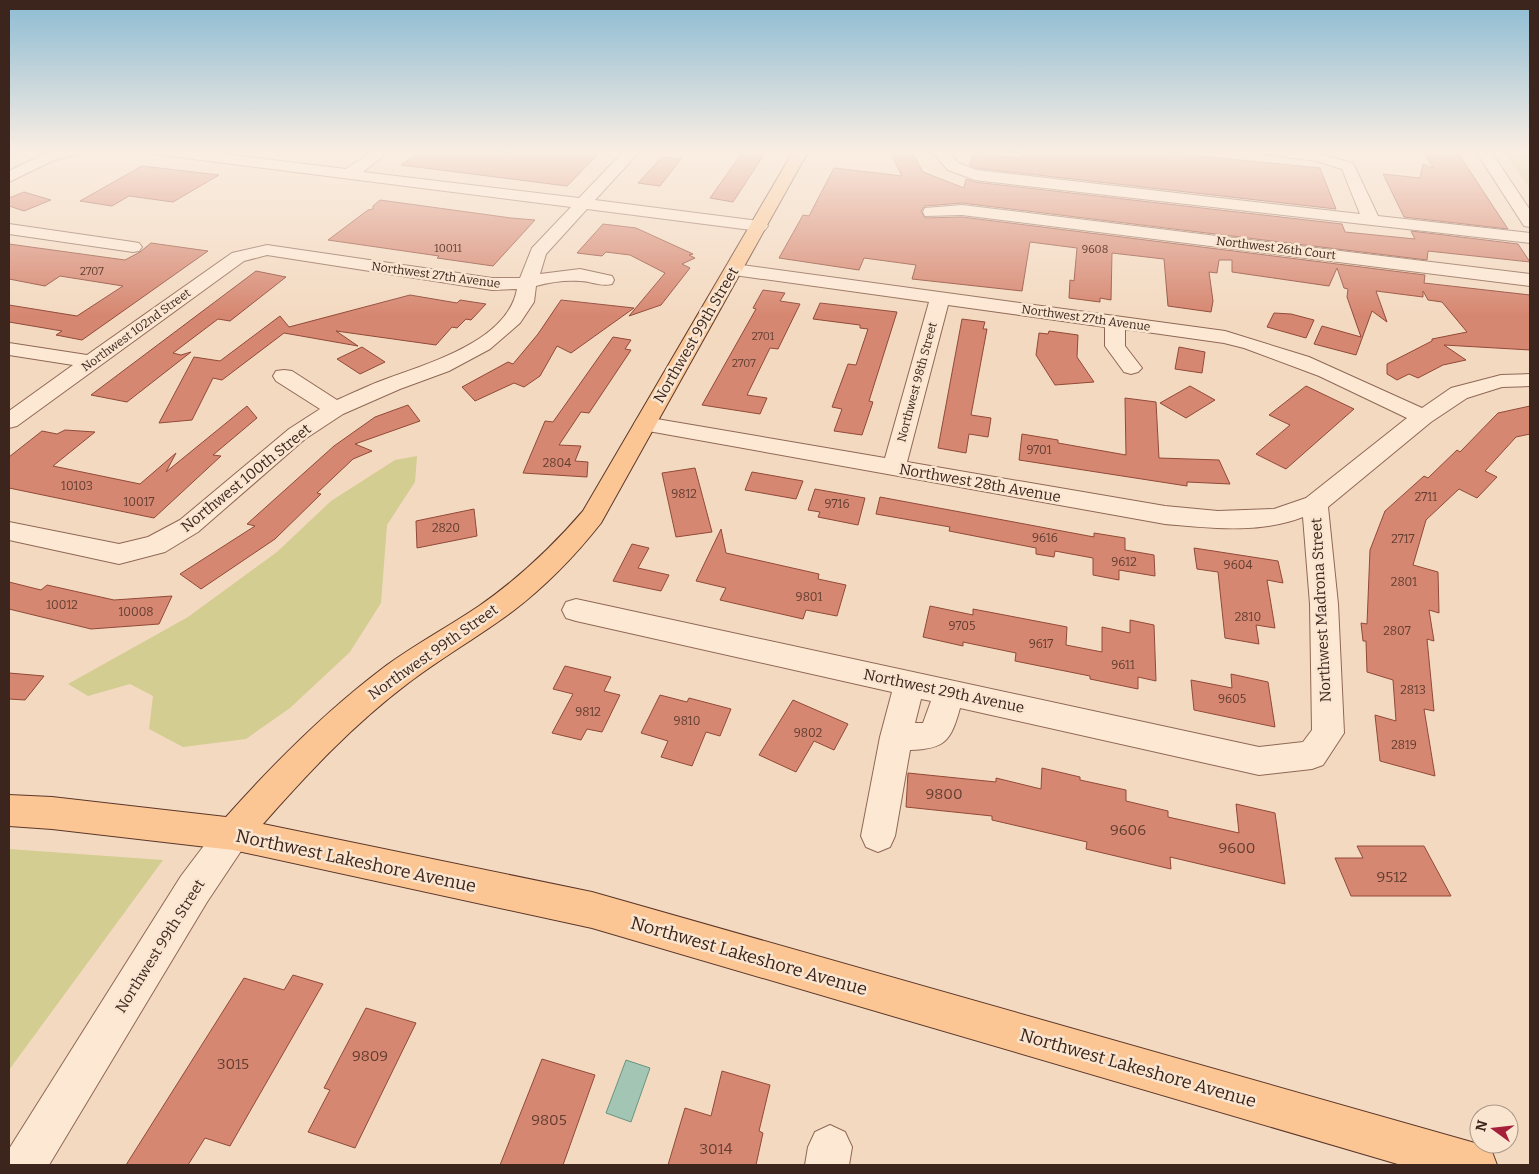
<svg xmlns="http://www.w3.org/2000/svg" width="1539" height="1174" viewBox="0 0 1539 1174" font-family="Bitter,serif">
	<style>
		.green { fill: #d3cd92 }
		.water { fill: #a3c5b4; stroke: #699481 }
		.building { fill: #d68771; stroke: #914a38 }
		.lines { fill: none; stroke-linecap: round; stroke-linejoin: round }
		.minor-casing { stroke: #8f6855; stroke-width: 2 }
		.major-casing { stroke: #5c372a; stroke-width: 2 }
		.minor { fill: #fde8d4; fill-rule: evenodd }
		.major { fill: #fbc693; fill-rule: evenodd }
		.labels { text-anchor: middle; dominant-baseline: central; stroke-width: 5; stroke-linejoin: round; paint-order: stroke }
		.far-number-label { font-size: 11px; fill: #623e31 }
		.far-street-label { font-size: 12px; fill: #3c251c; stroke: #f9e5d0 }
		.number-label { font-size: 12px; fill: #623e31 }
		.street-label { font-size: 15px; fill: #3c251c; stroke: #f9e5d0 }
		.near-number-label { font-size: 15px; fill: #623e31 }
		.near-street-label { font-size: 18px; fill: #3c251c; stroke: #f9e5d0 }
	</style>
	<rect width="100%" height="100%" fill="#f3d9c0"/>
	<path class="green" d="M1502 150 1530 153V189Z
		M417 456 415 482 387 525 381 603 350 652 290 708 246 739 183 747 149 729 153 696 130 684 88 696 68 684 188 617 277 552 331 501 395 460Z
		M9 849 163 860 9 1070Z"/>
	<path class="water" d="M626 1060 650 1068 631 1122 606 1113Z"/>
	<path class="building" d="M422 150H602L567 186 401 165Z
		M744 150H767L733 202 710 198Z
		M1022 150H1140L1320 168 1336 209 976 168 970 165 973 153 1021 158Z
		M1423 150H1456L1508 229 1404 217 1383 174 1420 178 1423 164 1433 168Z
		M911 151 923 172 964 188 966 179 975 182 1342 224 1345 232 1415 239 1411 231 1518 244 1530 262 1428 251 1427 260 962 203 925 206 921 211 925 218 962 217 1425 275 1424 283 1530 295V350L1444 345 1466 360 1443 365 1418 378 1409 374 1397 380 1387 374V364L1432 341V339L1467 332 1442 302 1428 300 1423 291V297L1376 291 1387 322 1372 311 1356 355 1314 344 1322 326 1361 337 1347 297 1348 289 1344 288 1337 268 1329 286 1232 272V260H1219L1217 273 1209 272 1213 301 1211 312 1168 306 1164 259 1112 253 1111 300 1100 298V302L1069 298 1070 280 1074 281 1077 248 1030 242 1022 291 912 279 916 265 864 258 859 270 779 258 803 215 809 216 834 168 902 176 890 152Z
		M662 157 681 159 660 186 638 183Z
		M142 166 219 175 173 202 129 196 112 206 80 201Z
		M24 192 51 200 24 211 9 206V198Z
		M380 200 511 218 535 220 493 266 437 258 439 256 328 240 368 210 373 209V206Z
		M603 224 636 228 693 254 689 255 695 258 682 264 690 268 661 305 629 316 665 273 630 255 606 252 602 256 577 253Z
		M151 243 208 251 82 340 56 335 62 331 9 322V305L77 316 123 286 60 276 45 286 9 279V244L125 260 140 252Z
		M256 271 286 277 230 321 218 319 173 353 181 355 191 352 127 402 91 395Z
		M763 290 785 293 780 301 800 304 778 349 770 348 747 395 767 398 760 414 702 405 756 309 753 308Z
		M410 295 457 303 460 300 486 304 471 320 466 319 457 328 452 327 436 345 336 331 358 346 284 333 222 380 213 378 192 420 159 423 194 357 220 361 280 316 289 327Z
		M561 300 634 308 571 353 557 346 540 376 524 387 514 383 475 401 462 387 508 362 513 364 538 334Z
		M820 303 897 312 869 401 873 402 862 435 834 431 842 409 832 407 848 364 856 365 868 329 860 328V325L813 319Z
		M1274 313 1291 314 1314 320 1306 338 1267 327Z
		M962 319 985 322 983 329H987L971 415 991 418 988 437 969 434 966 453 938 448Z
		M1049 331 1078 335 1077 357 1094 382 1055 385 1036 355 1039 333 1048 334Z
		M613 337 631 340 625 349 631 350 589 413 581 412 559 445 581 446 575 461 588 462 587 477 523 473 545 421 553 422Z
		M362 347 385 362 360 374 337 359Z
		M1179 347 1205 352 1202 373 1175 369Z
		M1190 386 1215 400 1186 418 1160 403Z
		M1306 386 1354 409 1286 469 1256 454 1290 425 1269 415Z
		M1125 398 1156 402 1159 458 1219 460 1230 484 1187 482V486L1019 460 1022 434 1058 440V443L1126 455Z
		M408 405 420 421 355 444 372 451 353 459 317 493 321 494 275 539 201 589 180 574 255 526 247 524 334 446 375 417Z
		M247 406 257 418 213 455 221 456 154 518 9 488V457L42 431 57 434 65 430 95 432 53 466 140 484 176 453 166 472Z
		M1530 406V434L1516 437 1485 471 1497 477 1477 498 1459 489 1426 520 1413 565 1438 572 1439 613 1429 610 1434 641 1427 639 1434 711 1424 709 1435 776 1380 761 1375 715 1396 721 1393 680 1367 672 1366 641H1363L1361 623 1367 624 1370 550 1385 511 1424 476 1428 478 1457 450 1460 452 1498 413Z
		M695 468 712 532 676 537 662 473Z
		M752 472 803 481 796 499 745 490Z
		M815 489 865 498 858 525 818 517 820 512 808 510Z
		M880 497 1094 537V533L1125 538V550L1154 555 1155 576 1119 570V580L1093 575V558L1055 551 1054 557 1036 554V548L949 531 950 527 876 514Z
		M474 509 477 536 417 548 416 521Z
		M721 529 726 553 819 574 818 579 846 585 837 616 806 610 803 619 720 600 726 588 696 581Z
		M632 544 649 548 638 568 669 575 661 591 613 581Z
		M1194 548 1278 561 1283 583 1267 580 1275 628 1256 625 1259 644 1225 638 1218 572 1197 569Z
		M9 582 41 590 47 585 114 600 172 596 159 624 91 629 9 609Z
		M930 606 973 615V609L1067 627 1066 645 1102 652V627L1130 633V620L1154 625 1156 681 1138 677V689L1090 679V676L1015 661 1016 653 963 642V646L923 637Z
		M565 666 611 677 604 691 620 695 602 732 587 729 581 740 552 733 573 694 553 689Z
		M9 673 44 676 25 700 9 699Z
		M1231 674 1268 682 1275 727 1194 710 1191 680 1232 688Z
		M660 695 687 702 689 698 731 709 720 736 706 732 692 766 661 757 668 741 641 733Z
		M793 700 848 724 834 750 814 741 796 772 759 755Z
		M1042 768 1080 777V780L1126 790V801L1168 811V817L1239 833 1236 804 1275 813 1285 884 1170 857 1171 869 1086 849 1087 842 992 820V816L906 807 908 773 996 782V778L1041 789Z
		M1357 846H1424L1451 896H1351L1335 858H1363Z
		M293 975 323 984 230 1146 205 1138 188 1165H126L244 978 284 990Z
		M366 1008 416 1023 355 1148 308 1132 330 1090 324 1088Z
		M542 1059 595 1075 563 1165H500Z
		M722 1071 770 1085 759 1131 763 1133 756 1165H668L685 1108 711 1116Z"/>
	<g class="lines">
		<g class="minor-casing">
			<path id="minor" d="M59 150H84L82 153 52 161 9 182V171L42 155Z
				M147 150H192L346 169 374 150H391L363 172 579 198 625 150H641L595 200 759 221 765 222 768 226 765 230 759 231 587 209 546 254 540 274 580 269 612 276 614 280 612 284C600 287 591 281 580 281 565 280 550 282 536 286L534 302 520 323 490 349 449 371 400 389 343 414 305 439 198 532 165 552 119 564 9 540V522L119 544 148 537 180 520 289 429 320 409 276 381 273 376 276 371 284 370 292 371 337 400C353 393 369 385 386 379 429 363 508 341 517 289L492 290 267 255 244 261 17 426 9 428V411L73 365 9 355V343L87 355 232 253 267 245 492 278H520L532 248 571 207 154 154Z
				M930 150H945L959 163 976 170 1360 214 1342 169 1317 161 1262 154 1255 150H1304L1353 163 1378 216 1530 233V243L975 180 948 170Z
				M1475 150H1490L1530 210V227L1524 226Z
				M962 205 1530 274V286L962 215 925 216 923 212 925 208Z
				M9 224 133 242 139 243 142 247 139 251 133 252 9 234Z
				M734 264 1225 331 1309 357 1422 408 1451 388 1501 375 1530 374V386L1502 387 1467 398 1431 422 1328 507 1338 604 1344 733 1323 765 1312 769 1259 775 960 708C951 741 945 749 910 750L895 836 890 847 878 852 866 847 861 836 880 737 892 692 576 621 566 618 562 610 566 602 576 599 1259 747 1303 742 1312 730 1310 604 1303 517C1259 534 1212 528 1165 524L637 429 634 424 637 419 645 417 885 458 929 302 727 274 725 270 727 266ZM948 305 1105 327V346L1124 372 1131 374 1138 372 1142 368 1125 346V329L1224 343 1244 348 1319 376 1407 418 1306 498 1274 509 1218 511 1165 506 907 462ZM921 699 931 701 923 723H915Z
				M233 818 245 823 250 834 245 845 207 902 49 1165H9V1149L181 876 221 823Z
				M830 1125 845 1132 852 1147 849 1165H805L808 1147 815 1132Z"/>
		</g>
		<g class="major-casing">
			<path id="major" d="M794 150H809L601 523C575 556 546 586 513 611 478 637 441 658 407 684 353 725 307 774 263 824L592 892 1475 1143 1491 1149 1497 1165H1401L592 928 233 850 52 829 9 826V795L52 797 226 817C274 763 325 712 383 668 414 645 448 627 479 606 518 579 552 547 583 511Z"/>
		</g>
		<use href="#minor" class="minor"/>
		<use href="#major" class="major"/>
	</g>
	<linearGradient id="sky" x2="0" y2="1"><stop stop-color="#8cbbd3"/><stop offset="0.48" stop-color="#faeee3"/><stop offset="1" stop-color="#faeee3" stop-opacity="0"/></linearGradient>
	<rect width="1539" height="315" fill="url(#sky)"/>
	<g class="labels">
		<g class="far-number-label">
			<text x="448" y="248">10011</text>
			<text x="1095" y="249">9608</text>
			<text x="92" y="271">2707</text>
			<text x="763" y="336">2701</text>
			<text x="744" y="363">2707</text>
		</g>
		<g class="far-street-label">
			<text transform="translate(1276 248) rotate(7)">Northwest 26th Court</text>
			<text transform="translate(436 275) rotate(8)">Northwest 27th Avenue</text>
			<text transform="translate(1086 318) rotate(8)">Northwest 27th Avenue</text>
			<text transform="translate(136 330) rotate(-36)">Northwest 102nd Street</text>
			<text transform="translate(917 382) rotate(-75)">Northwest 98th Street</text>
		</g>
		<g class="number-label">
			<text x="1039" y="450">9701</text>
			<text x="557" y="463">2804</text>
			<text x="77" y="486">10103</text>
			<text x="684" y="494">9812</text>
			<text x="1426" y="497">2711</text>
			<text x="139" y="502">10017</text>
			<text x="837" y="504">9716</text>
			<text x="446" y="528">2820</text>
			<text x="1045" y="538">9616</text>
			<text x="1403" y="539">2717</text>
			<text x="1124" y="562">9612</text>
			<text x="1238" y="565">9604</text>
			<text x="1404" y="582">2801</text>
			<text x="809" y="597">9801</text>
			<text x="62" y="605">10012</text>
			<text x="136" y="612">10008</text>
			<text x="1248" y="617">2810</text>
			<text x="962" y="626">9705</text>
			<text x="1397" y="631">2807</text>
			<text x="1041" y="644">9617</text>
			<text x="1123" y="665">9611</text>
			<text x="1413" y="690">2813</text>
			<text x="1232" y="699">9605</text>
			<text x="588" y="712">9812</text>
			<text x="687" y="721">9810</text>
			<text x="808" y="733">9802</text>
			<text x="1404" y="745">2819</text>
		</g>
		<g class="street-label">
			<text transform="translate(696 335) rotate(-60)">Northwest 99th Street</text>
			<text transform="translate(246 478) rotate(-39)">Northwest 100th Street</text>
			<text transform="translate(980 483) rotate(10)">Northwest 28th Avenue</text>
			<text transform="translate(1321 610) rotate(-93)">Northwest Madrona Street</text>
			<text transform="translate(433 652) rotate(-35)">Northwest 99th Street</text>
			<text transform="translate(944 691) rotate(12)">Northwest 29th Avenue</text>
			<text transform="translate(160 946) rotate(-58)">Northwest 99th Street</text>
		</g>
		<g class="near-number-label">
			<text x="944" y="794">9800</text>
			<text x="1128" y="830">9606</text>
			<text x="1237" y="848">9600</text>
			<text x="1392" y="877">9512</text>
			<text x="370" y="1056">9809</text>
			<text x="233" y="1064">3015</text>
			<text x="549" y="1120">9805</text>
			<text x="716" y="1149">3014</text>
		</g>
		<g class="near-street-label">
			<text transform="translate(356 861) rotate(12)">Northwest Lakeshore Avenue</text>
			<text transform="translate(749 956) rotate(16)">Northwest Lakeshore Avenue</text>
			<text transform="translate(1138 1068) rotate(16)">Northwest Lakeshore Avenue</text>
		</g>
	</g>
	<rect width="1539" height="1174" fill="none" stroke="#3c251c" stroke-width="20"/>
	<g transform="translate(1494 1129) rotate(285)"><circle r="24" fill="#f9e5d0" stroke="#ad9888"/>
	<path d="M0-4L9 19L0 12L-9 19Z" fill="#a51e3a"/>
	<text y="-8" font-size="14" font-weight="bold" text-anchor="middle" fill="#3c251c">N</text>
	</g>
</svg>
